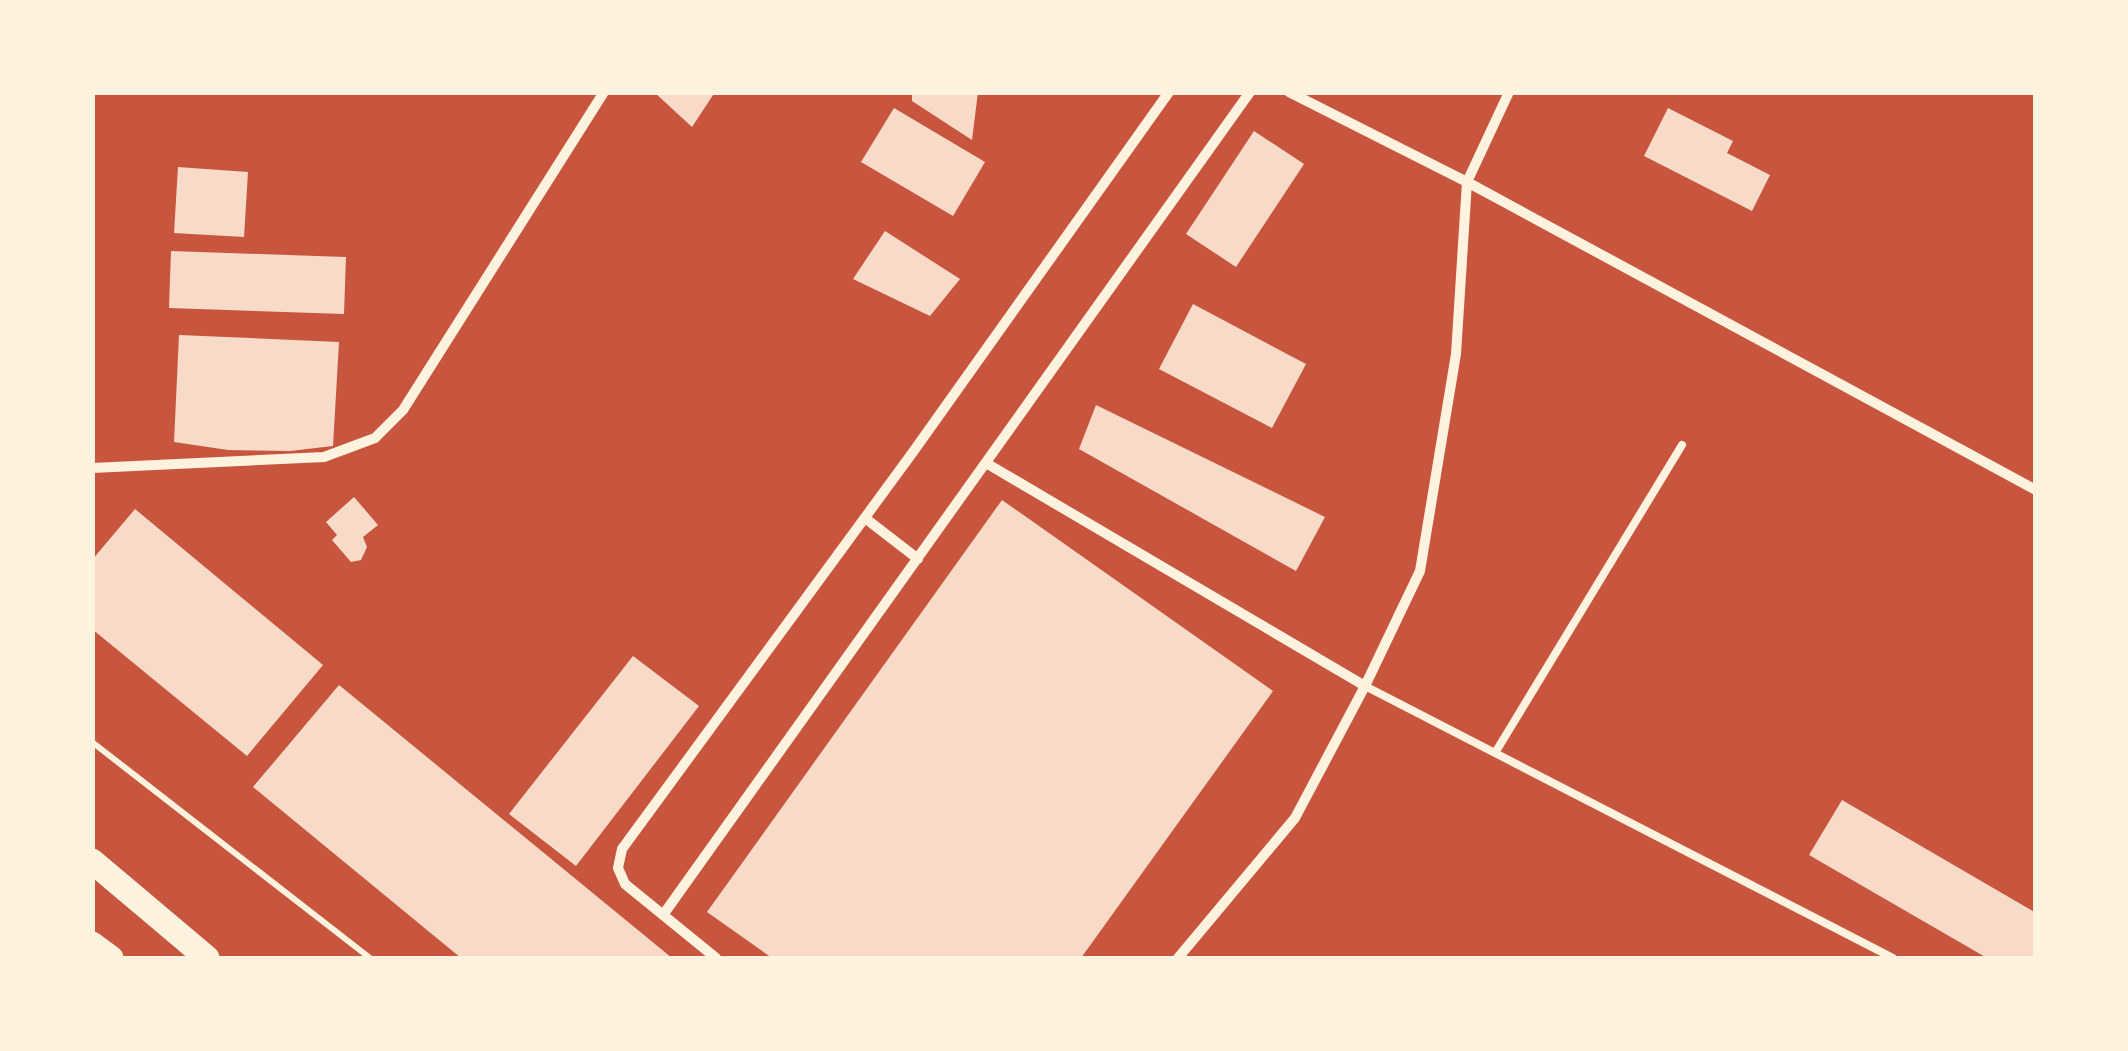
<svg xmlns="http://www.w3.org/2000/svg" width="2128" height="1051" viewBox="0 0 2128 1051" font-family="Commissioner,sans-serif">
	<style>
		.building { fill: #f7dbc8 }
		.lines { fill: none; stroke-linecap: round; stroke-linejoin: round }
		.path { stroke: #fff3e0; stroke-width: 6 }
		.service { stroke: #fff3e0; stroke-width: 8 }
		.minor { stroke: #fff3e0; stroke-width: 10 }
		.primary { stroke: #fff3e0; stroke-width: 25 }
	</style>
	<rect width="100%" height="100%" fill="#c8553d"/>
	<path class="building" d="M654 92H715L692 127Z
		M912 92H978L972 140 912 101Z
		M894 108 985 162 953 216 861 162Z
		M1668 108 1733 141 1727 153 1770 175 1752 211 1644 156Z
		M1254 131 1304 164 1236 267 1186 234Z
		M178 167 248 172 244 237 174 233Z
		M885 231 960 279 930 316 853 279Z
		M171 251 346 257 344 314 169 308Z
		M1193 304 1306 364 1272 428 1159 369Z
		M179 335 339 342 333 446 290 451 228 450 174 442Z
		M1096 405 1325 517 1296 571 1079 449Z
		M354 497 378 525 363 537 367 547 361 560 351 562 332 540 337 535 326 522Z
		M1002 500 1273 691 1081 958H772L707 912Z
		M135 509 323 665 247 756 92 629V560Z
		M633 656 699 706 576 866 509 814Z
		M339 685 672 958H461L253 787Z
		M1842 800 2036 913V958H1987L1809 855Z"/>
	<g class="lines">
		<path class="path" d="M92 742 370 958"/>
		<path class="service" d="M1365 686 1893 958
			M1495 753 1682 445"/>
		<path class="minor" d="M1289 92 1467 182 2036 490
			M986 463 1365 686
			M92 468 324 457 375 438 403 410 604 92
			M865 518 918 559
			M663 915 1250 92
			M716 958 625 884 618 868 622 849 913 452 1169 92
			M1178 958 1295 818 1365 686 1420 571 1456 354 1467 182 1509 92"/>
		<path class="primary" d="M92 861 207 958
			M92 944 111 958"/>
	</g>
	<rect width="2128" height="1051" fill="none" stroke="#fff3e0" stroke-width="190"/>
</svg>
